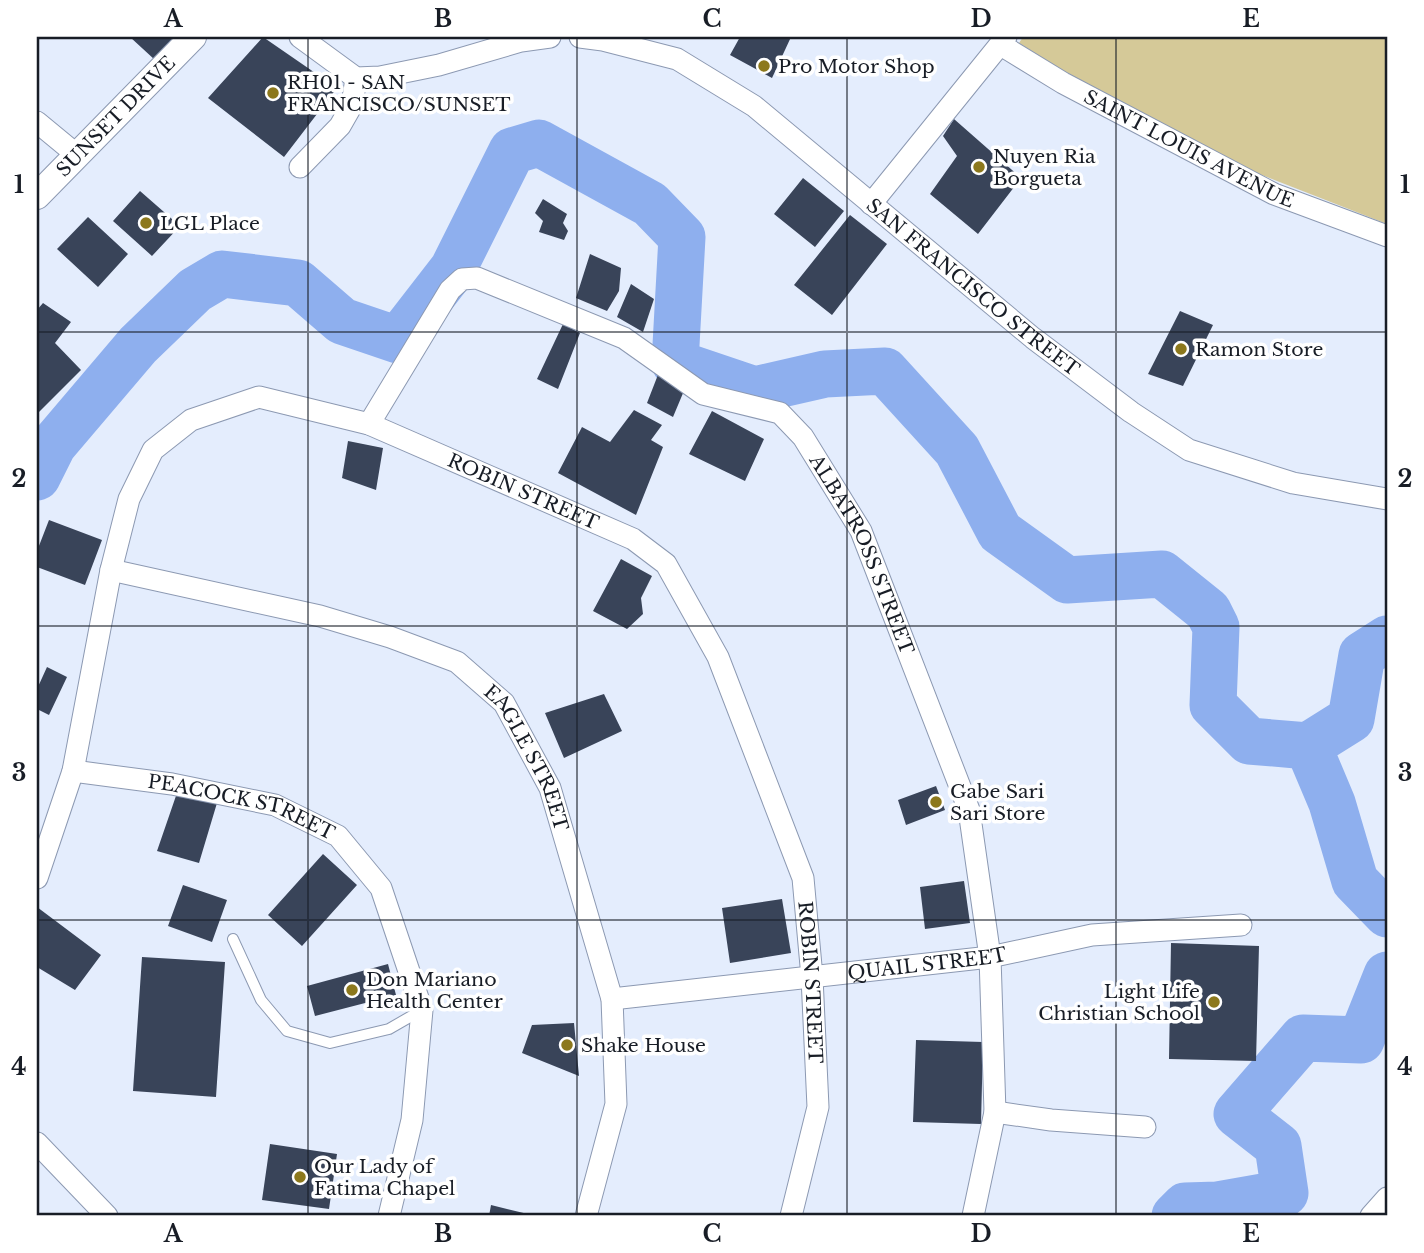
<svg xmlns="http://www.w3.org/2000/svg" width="1424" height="1253" viewBox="0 0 1424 1253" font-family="'Libre Baskerville',serif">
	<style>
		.green { fill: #d5c998 }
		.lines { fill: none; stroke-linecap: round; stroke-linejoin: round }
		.river { stroke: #8eafee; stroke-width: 47 }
		.building { fill: #394459 }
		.service-casing { stroke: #8c99b2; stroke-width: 12 }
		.minor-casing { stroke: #8c99b2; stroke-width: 23 }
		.tertiary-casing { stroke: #8c99b2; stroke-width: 28 }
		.service { stroke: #fff; stroke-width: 10 }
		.minor { stroke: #fff; stroke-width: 21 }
		.tertiary { stroke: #fff; stroke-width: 26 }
		.grid { fill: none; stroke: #181d26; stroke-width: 2; stroke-opacity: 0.55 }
		.poi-dot { fill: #8c781c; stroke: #fff; stroke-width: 2.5 }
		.labels { text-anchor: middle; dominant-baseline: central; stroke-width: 7; stroke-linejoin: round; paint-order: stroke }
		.poi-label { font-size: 19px; fill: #181d26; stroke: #fff; text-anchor: start }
		.street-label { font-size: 19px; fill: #181d26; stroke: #fff }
		.neatline { fill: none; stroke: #181d26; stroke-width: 2.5 }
		.grid-label { font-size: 23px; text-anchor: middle; font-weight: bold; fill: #181d26 }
	</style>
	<rect width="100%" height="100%" fill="#e4edfd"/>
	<path class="green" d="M1023 37H1387V224L1254 172 1085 85 1019 43Z"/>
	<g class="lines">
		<path class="river" d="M37 477 53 445 138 345 195 290 222 274 298 283 342 321 398 340 453 269 512 151 539 143 650 204 682 237 675 363 755 390 825 374 885 371 957 450 1000 532 1067 580 1162 574 1208 611 1216 627 1213 705 1249 741 1308 746 1351 719 1362 655 1387 639
			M1308 746 1332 803 1355 881 1387 914
			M1175 1216 1185 1206 1218 1205 1285 1193 1278 1146 1237 1114 1303 1038 1361 1040 1387 975"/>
	</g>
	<path class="building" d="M130 37H178L155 60Z
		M263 37 337 88 284 157 208 98Z
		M740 37H791L772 78 730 55Z
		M954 119 1021 178 978 234 930 194 957 156 943 136Z
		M803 178 844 211 815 247 774 214Z
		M140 191 180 226 152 256 113 221Z
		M543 199 567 214 563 223 568 231 564 240 539 232 543 221 535 213Z
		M850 215 887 244 832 315 794 285Z
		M88 217 128 254 98 287 57 249Z
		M590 254 621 268 619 291 607 311 576 298Z
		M631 284 654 299 643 332 617 317Z
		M43 303 71 322 55 343 81 370 37 414V310Z
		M1180 311 1213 325 1183 386 1148 374Z
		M563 324 580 333 558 389 537 379Z
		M661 367 686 386 673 417 647 403Z
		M634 410 662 425 651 440 663 447 636 515 558 473 582 427 610 442Z
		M712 411 764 439 745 481 689 454Z
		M348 441 383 448 376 490 342 478Z
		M49 520 102 540 85 585 37 567V551Z
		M621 559 652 576 641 598 643 614 627 629 593 611Z
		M47 667 67 677 49 715 37 709V689Z
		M604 694 622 731 564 758 545 713Z
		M936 786 945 810 906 825 898 800Z
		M178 790 217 803 199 863 157 851Z
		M323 854 357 885 302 946 268 915Z
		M964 881 970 923 925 929 920 887Z
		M183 885 227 900 212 942 168 926Z
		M782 899 791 953 730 963 722 908Z
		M37 907 101 955 75 990 37 967Z
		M1171 943 1259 946 1256 1061 1169 1059Z
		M142 957 225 962 216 1097 133 1091Z
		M388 964 396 995 315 1016 307 986Z
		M574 1023 579 1076 522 1053 532 1025Z
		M916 1040 983 1042 981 1124 913 1122Z
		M270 1144 337 1154 329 1209 262 1200Z
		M491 1205 532 1215V1216H489Z"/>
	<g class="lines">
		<g class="service-casing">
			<path id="service" d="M233 939 261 1000 287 1031 330 1043 389 1029 422 1010"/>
		</g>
		<g class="minor-casing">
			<g id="minor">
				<path d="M300 37 356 78 380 77 439 65 521 41 550 37"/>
				<path id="s1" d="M580 37 603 40 677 59 754 106 1033 338 1131 412 1189 450 1293 483 1387 499"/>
				<path id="s2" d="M1001 45 1063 83 1274 194 1387 236"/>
				<path d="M37 122 77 155"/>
				<path d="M300 167 340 126 352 105 356 78"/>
				<path d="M871 204 1006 37"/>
				<path id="s3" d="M369 424 450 290 462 279 477 278 624 338 703 394 780 413 803 437 861 531 969 810 990 957 995 1112 973 1216"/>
				<path id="s4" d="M111 570 320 616 390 637 457 662 504 703 550 788 612 999 616 1104 586 1216"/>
				<path id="s5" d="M73 771 172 784 275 805 338 836 381 888 422 1010 412 1120 389 1216"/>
				<path id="s6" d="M37 878 73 771 111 570 129 499 153 450 191 420 259 397 369 424 633 539 666 564 718 657 803 878 812 977 818 1107 791 1216"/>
				<path id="s7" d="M612 999 990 957 1092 935 1241 925"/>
				<path d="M995 1112 1051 1120 1145 1127"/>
				<path d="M37 1143 107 1216"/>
				<path d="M1371 1216 1387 1198"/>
			</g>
		</g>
		<g class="tertiary-casing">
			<g id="tertiary">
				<path id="s8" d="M37 196 193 37"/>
			</g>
		</g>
		<use href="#service" class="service"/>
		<use href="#minor" class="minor"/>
		<use href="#tertiary" class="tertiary"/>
	</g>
	<path class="grid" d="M308 37V1216M577 37V1216M847 37V1216M1116 37V1216M37 332H1387M37 626H1387M37 920H1387"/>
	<g class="poi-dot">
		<circle cx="764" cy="66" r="7"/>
		<circle cx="273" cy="93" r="7"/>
		<circle cx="979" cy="167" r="7"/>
		<circle cx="146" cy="223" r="7"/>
		<circle cx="1181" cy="349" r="7"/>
		<circle cx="936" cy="802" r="7"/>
		<circle cx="352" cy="990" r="7"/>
		<circle cx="1214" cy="1002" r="7"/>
		<circle cx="567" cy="1045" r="7"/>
		<circle cx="300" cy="1177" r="7"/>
	</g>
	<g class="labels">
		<g class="poi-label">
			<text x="778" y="66">Pro Motor Shop</text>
			<text x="287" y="82">RH01 - SAN<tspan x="287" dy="22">FRANCISCO/SUNSET</tspan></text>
			<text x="993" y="156">Nuyen Ria<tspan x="993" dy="22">Borgueta</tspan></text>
			<text x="160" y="223">LGL Place</text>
			<text x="1195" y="349">Ramon Store</text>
			<text x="950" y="791">Gabe Sari<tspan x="950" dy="22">Sari Store</tspan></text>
			<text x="366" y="979">Don Mariano<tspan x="366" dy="22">Health Center</tspan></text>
			<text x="1200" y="991" text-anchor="end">Light Life<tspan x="1200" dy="22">Christian School</tspan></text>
			<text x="581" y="1045">Shake House</text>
			<text x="314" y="1166">Our Lady of<tspan x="314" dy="22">Fatima Chapel</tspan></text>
		</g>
		<g class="street-label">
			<text stroke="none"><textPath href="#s8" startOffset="112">SUNSET DRIVE</textPath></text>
			<text stroke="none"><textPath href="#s2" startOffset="215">SAINT LOUIS AVENUE</textPath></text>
			<text stroke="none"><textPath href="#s1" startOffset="474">SAN FRANCISCO STREET</textPath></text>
			<text stroke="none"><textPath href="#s6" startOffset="847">ROBIN STREET</textPath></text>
			<text stroke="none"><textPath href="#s3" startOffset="688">ALBATROSS STREET</textPath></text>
			<text stroke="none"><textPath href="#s4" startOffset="480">EAGLE STREET</textPath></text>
			<text stroke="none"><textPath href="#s5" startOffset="173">PEACOCK STREET</textPath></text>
			<text stroke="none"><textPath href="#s7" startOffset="317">QUAIL STREET</textPath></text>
			<text stroke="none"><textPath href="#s6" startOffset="1456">ROBIN STREET</textPath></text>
		</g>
	</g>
	<rect width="1424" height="1253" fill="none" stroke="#ffffff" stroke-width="77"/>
	<rect x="38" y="38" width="1348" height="1176" class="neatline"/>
	<g class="grid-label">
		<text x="173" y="27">A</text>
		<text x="443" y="27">B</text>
		<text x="712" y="27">C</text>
		<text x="981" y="27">D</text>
		<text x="1251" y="27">E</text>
		<text x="19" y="193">1</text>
		<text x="1405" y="193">1</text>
		<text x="19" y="487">2</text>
		<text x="1405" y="487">2</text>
		<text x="19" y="781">3</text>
		<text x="1405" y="781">3</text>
		<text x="19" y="1075">4</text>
		<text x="1405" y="1075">4</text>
		<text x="173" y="1242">A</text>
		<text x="443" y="1242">B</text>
		<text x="712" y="1242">C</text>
		<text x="981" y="1242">D</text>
		<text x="1251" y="1242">E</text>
	</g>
</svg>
